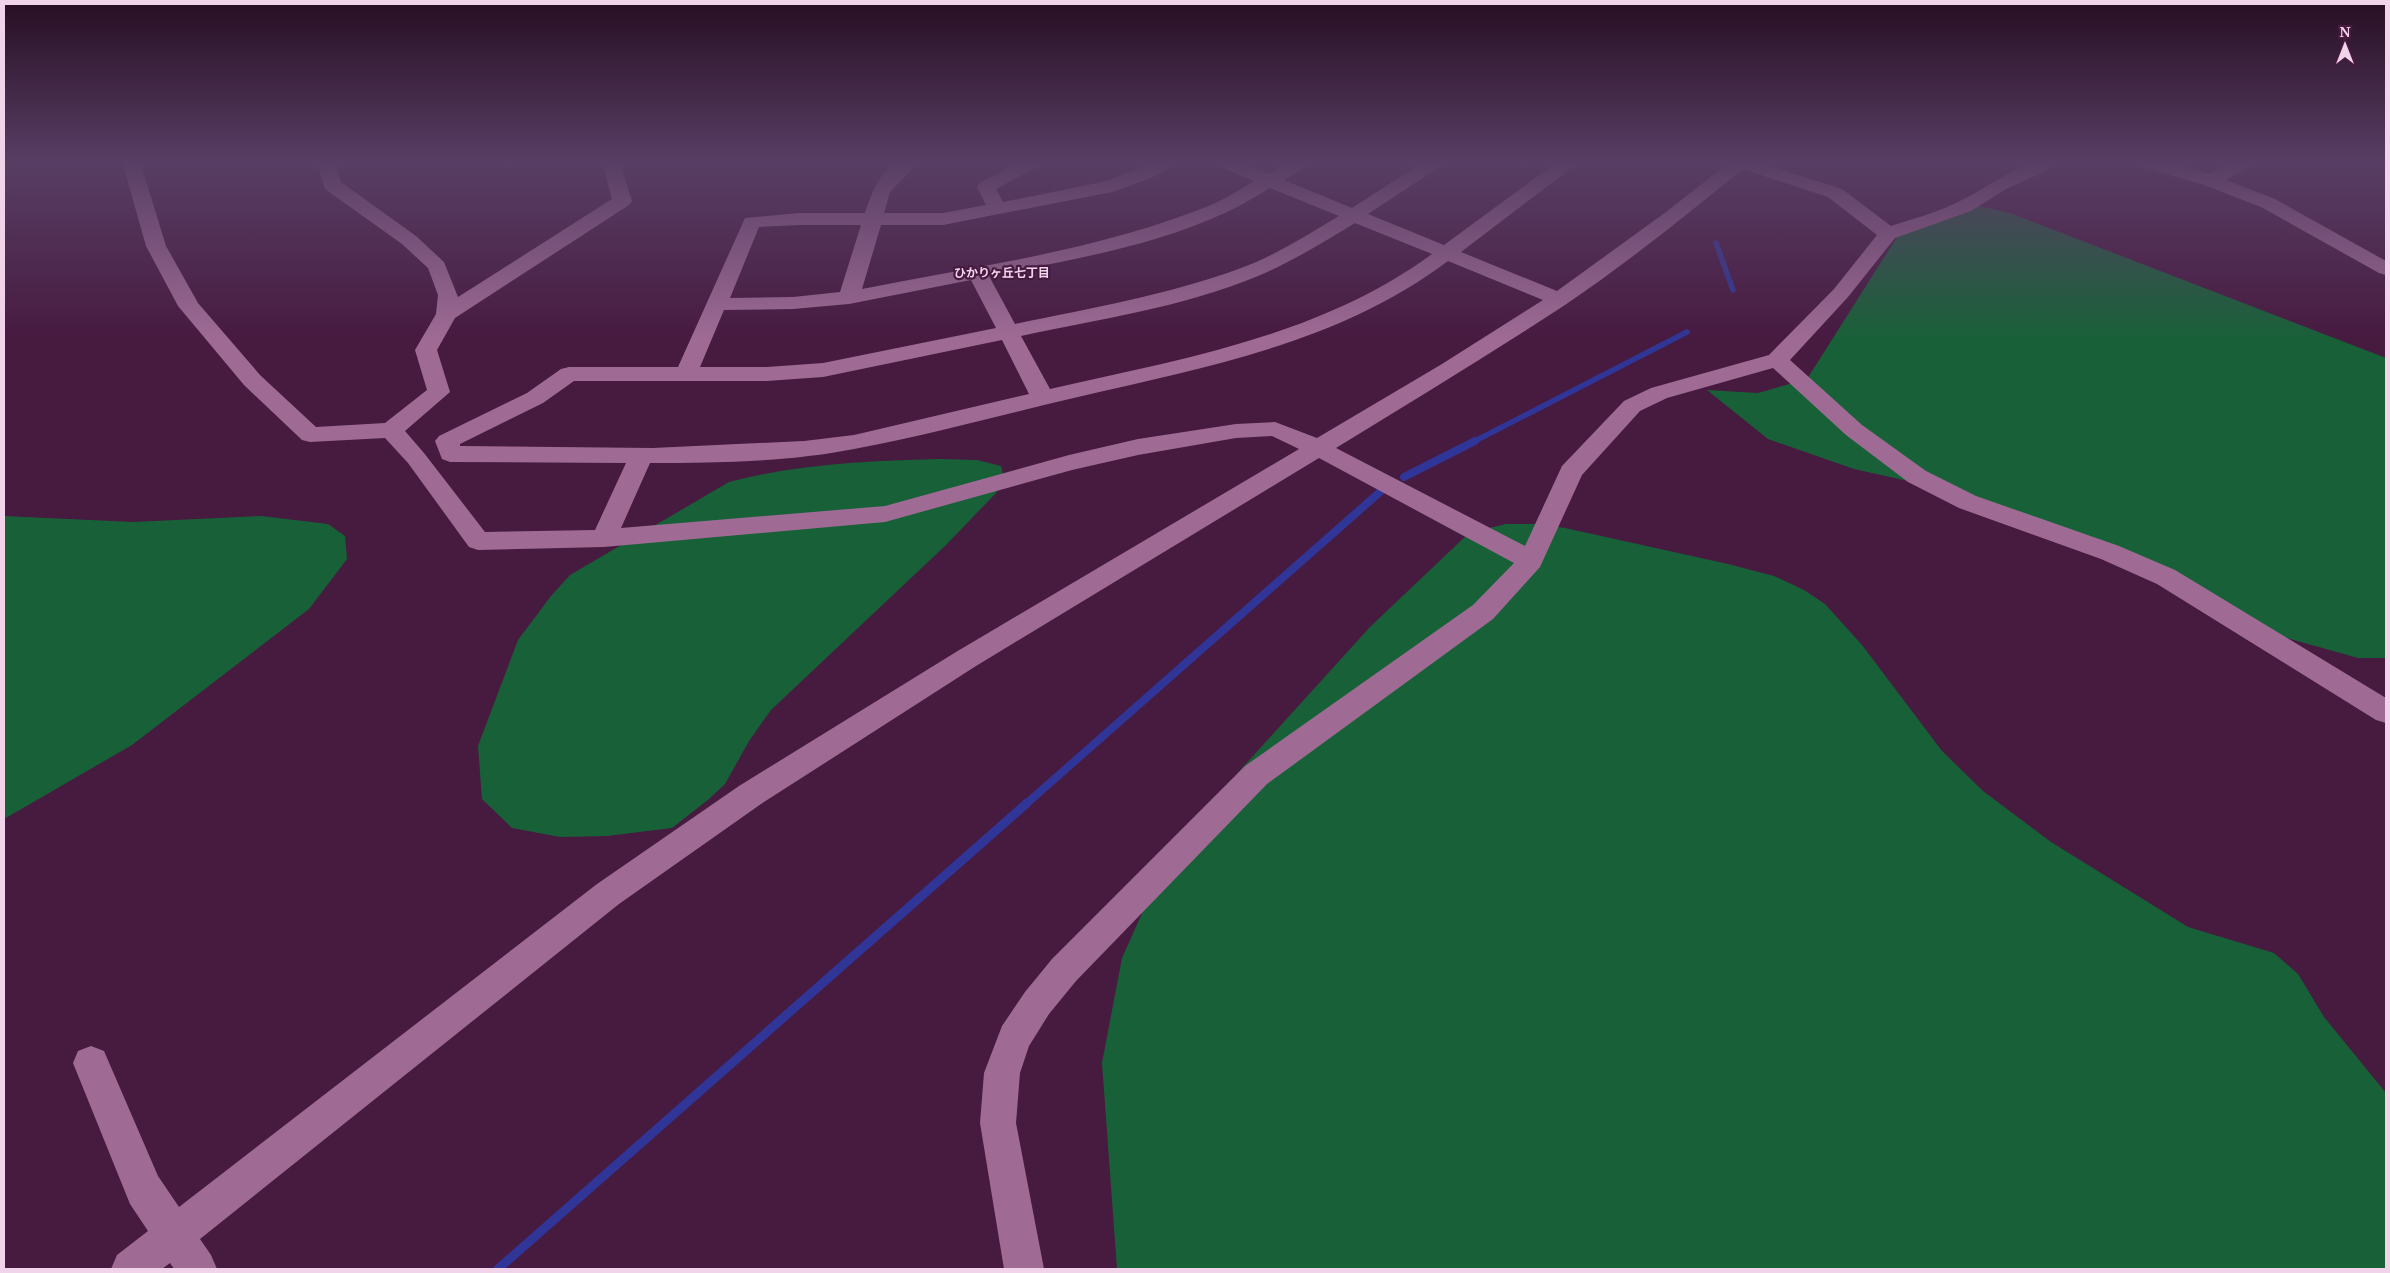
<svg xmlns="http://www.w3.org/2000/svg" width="2390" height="1273" viewBox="0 0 2390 1273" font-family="'Noto Serif','Noto Sans JP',serif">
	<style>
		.green { fill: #186138 }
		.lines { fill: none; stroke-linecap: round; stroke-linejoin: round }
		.stream-far2 { stroke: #303697; stroke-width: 5.5 }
		.stream-far1 { stroke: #303697; stroke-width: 8 }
		.stream { stroke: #303697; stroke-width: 9 }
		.minor { fill: #9f6b95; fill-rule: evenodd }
		.labels { text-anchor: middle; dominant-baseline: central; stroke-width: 4.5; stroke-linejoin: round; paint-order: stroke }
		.far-neighbourhood-label { font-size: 12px; font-weight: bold; fill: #f1d4ea; stroke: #471a40 }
	</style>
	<rect width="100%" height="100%" fill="#471a40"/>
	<path class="green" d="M1975 205 2010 213 2386 358V658H2358L2230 622 2156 580 1944 489 1854 469 1768 439 1707 390 1758 393 1807 379 1904 226Z
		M938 459 977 460 1001 466 1004 479 996 493 946 545 771 710 749 741 725 784 709 799 672 828 607 836 560 837 512 828 482 799 478 746 518 640 551 596 570 575 729 482C797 464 868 461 938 459Z
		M4 516 133 522 261 516 328 524 345 536 347 559 309 609 132 745 4 819Z
		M1506 524H1535L1565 528 1728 564 1774 576 1804 590 1825 604 1862 645 1942 751 1983 791 2051 842 2188 927 2274 953 2298 974 2324 1017 2386 1093V1269H1117L1102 1063 1122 958 1165 862 1243 767 1370 627 1469 533Z"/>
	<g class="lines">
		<path class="stream-far2" d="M1716 243 1733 290
			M1473 442 1687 332"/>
		<path class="stream-far1" d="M1404 477 1475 441
			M1026 804 1380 492"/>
		<path class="stream" d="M498 1269 1027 803"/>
		<path class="minor" d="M125 162H143L142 168 166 246 198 303 260 375 316 427 385 423 427 390 415 350 436 314 438 295 428 268 402 244 325 189 317 162H335L341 182 416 236 444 262 458 297 612 199 602 162H620L632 201 629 205 455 318 437 350 450 392 405 431 424 453 485 532 595 530 626 463 450 462 442 459 435 441 439 436 527 393 561 369 569 367H678L745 218 799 213H865C870 197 881 167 899 162 905 160 914 162 919 162L890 192 884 213H943L986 205 977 187 979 183 1020 162H1042L1039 166 996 189 1003 202 1107 181 1154 162H1176L1173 166 1151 178 1112 192 943 225H881L862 289C979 266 1100 250 1211 205 1226 199 1240 189 1254 181L1218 166 1215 162H1239L1268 173 1289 162H1311L1308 166 1284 180 1352 208 1423 162H1444L1441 166 1368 214 1444 245 1557 162H1577L1574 166 1461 252 1557 291 1666 212 1730 162H1757L1842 189 1891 226C1912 219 1936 213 1956 203 1988 189 2015 162 2050 162L2046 171 2006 189 1971 211 1895 238 1848 297 1790 360 1862 425 1926 471 1976 496 2119 546 2175 570 2386 698V723L2376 720 2157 584 2101 559 1959 508 1908 482 1846 435 1773 368 1667 398 1640 411 1582 475 1540 567 1493 619 1267 784 1076 981 1049 1014 1029 1046 1020 1073 1016 1123 1044 1269H1004L980 1123 984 1073 1002 1026 1025 992 1052 959 1245 766 1473 605 1514 563 1319 458 976 666 761 804 619 904 200 1239 211 1255 217 1269H174L170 1263 162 1269H111L117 1255 148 1231 130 1204 73 1063 78 1051 91 1046 104 1051 158 1176 179 1207 597 884 739 786 956 652 1299 449 1272 436 1236 438 1138 455 1072 470 885 522 604 547 478 550 469 547 408 463 385 438 310 442 302 440 244 385 178 306 146 246 124 168ZM1743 169 1828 197 1877 235 1834 289 1769 355 1651 388 1624 401 1562 466 1525 546 1336 448C1413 401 1490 354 1565 305 1627 263 1685 216 1743 169ZM1270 188 1339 216C1307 235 1276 255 1241 268 1168 295 1091 308 1015 324L989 276C1069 260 1152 247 1227 212 1242 205 1256 196 1270 188ZM1355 223 1432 254C1320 336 1182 359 1050 389L1021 336C1100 319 1184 307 1258 276 1293 261 1324 242 1355 223ZM799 225H861L840 292 793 297 730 298 759 227ZM1448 261 1543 300 1442 364 1317 438 1275 422 1236 424 1138 439 1069 455 885 506 621 528 650 463C717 463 788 462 854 449 929 435 1004 414 1078 397 1209 366 1339 343 1448 261ZM971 280 996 328 823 363 767 367H700L724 310 793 309 849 304ZM1002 340 1029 394 854 435 804 441 653 448 460 446V444L543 403 574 381H767L823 377Z
			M2136 162H2164L2209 174 2230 162H2251L2248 166 2226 180 2275 199 2386 261V275L2379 273 2261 207 2204 185 2139 166Z"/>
	</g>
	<linearGradient id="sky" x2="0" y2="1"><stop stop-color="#270e23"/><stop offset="0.48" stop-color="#583e64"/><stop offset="1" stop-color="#583e64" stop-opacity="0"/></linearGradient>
	<rect width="2390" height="340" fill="url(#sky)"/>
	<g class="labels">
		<g class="far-neighbourhood-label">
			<text x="1002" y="272">ひかりヶ丘七丁目</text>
		</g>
	</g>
	<rect width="2390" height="1273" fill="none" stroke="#f1d4ea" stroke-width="10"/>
	<g transform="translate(2345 45)" stroke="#471a40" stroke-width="4" paint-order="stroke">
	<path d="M0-4L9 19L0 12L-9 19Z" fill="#f1d4ea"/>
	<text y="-8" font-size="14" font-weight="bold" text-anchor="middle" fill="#f1d4ea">N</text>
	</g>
</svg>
